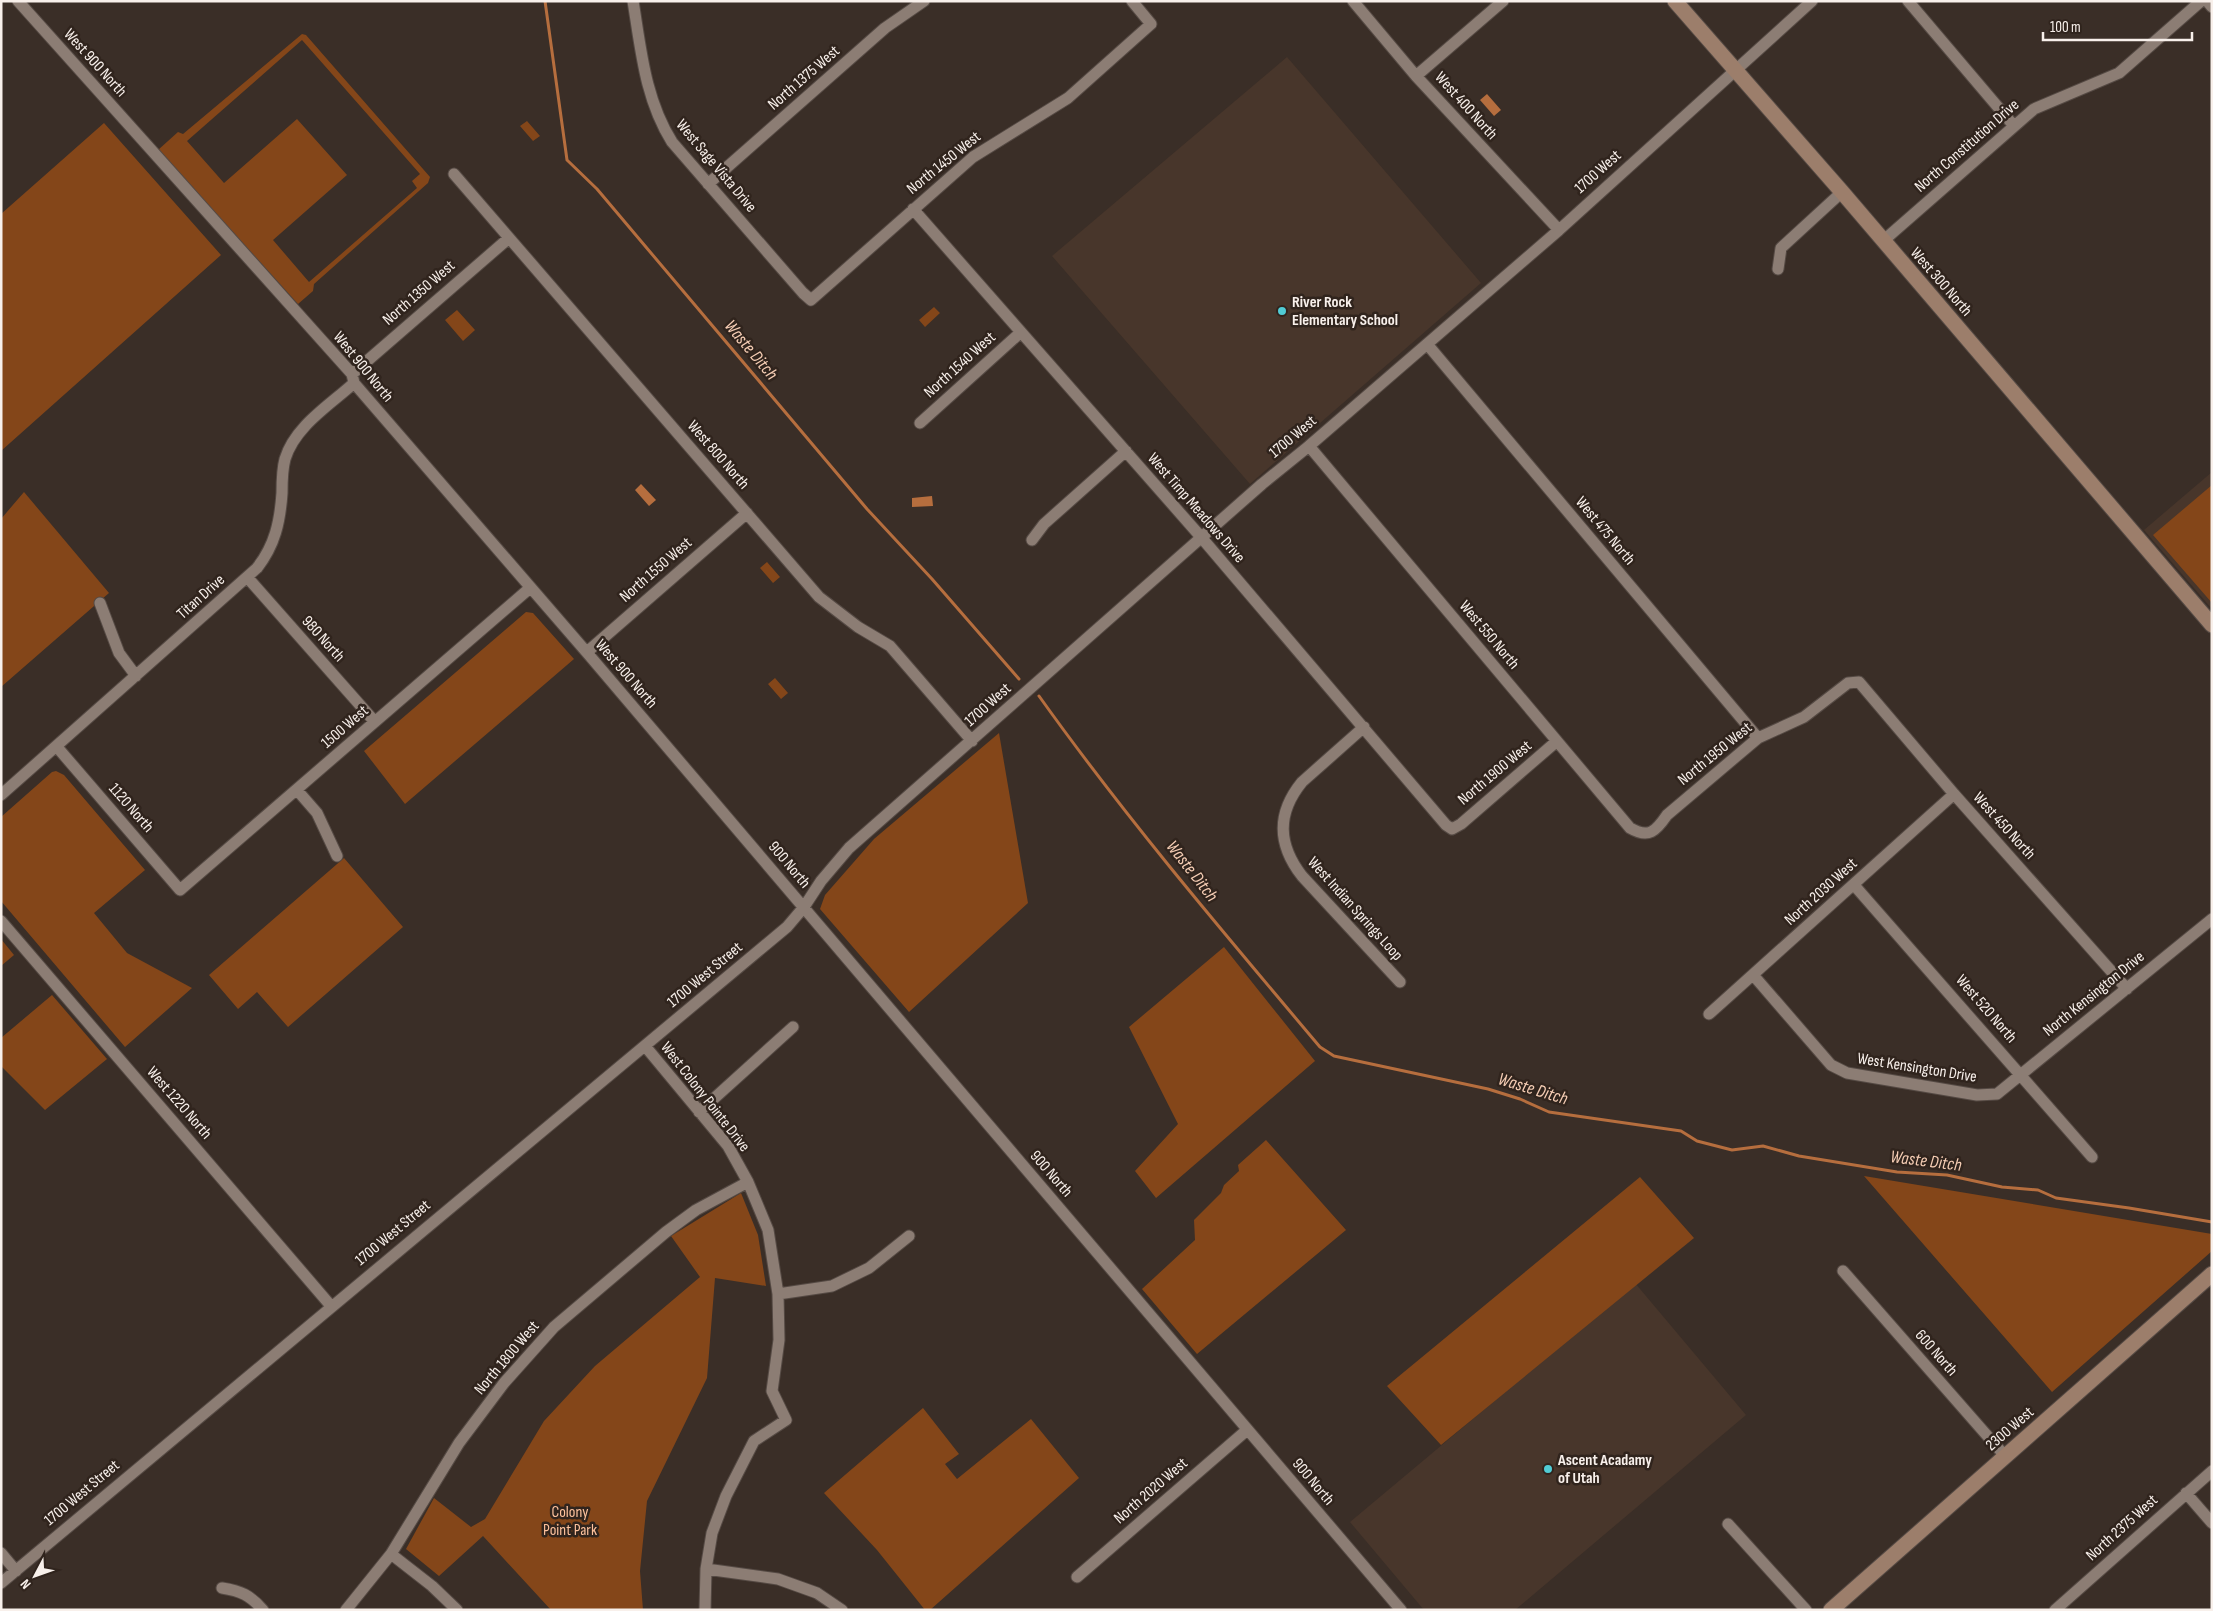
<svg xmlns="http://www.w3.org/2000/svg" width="2213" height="1611" viewBox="0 0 2213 1611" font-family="'Sofia Sans Condensed',sans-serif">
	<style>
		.built { fill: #48362b }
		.green { fill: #844619; fill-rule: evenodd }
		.water { fill: #b66e3e }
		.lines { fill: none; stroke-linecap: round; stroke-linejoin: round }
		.stream { stroke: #b66e3e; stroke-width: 3 }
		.street-casing { stroke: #554a44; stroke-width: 13 }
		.secondary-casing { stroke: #554a44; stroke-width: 17 }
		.street { stroke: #8c7d74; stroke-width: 11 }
		.secondary { stroke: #9c7e6b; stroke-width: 15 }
		.poi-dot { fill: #51ccd5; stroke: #30241d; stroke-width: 2 }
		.labels { text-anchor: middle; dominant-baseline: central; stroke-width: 5; stroke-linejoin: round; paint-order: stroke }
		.street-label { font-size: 16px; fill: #f8f0eb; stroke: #30241d }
		.poi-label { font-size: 16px; font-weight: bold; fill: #f8f0eb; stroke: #30241d; text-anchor: start }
		.park-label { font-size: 16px; fill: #fec29d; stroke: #30241d }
		.water-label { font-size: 18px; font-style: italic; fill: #f5cdb4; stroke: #30241d }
	</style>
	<rect width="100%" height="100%" fill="#3a2e27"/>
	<path class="built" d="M1287 57 1481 283 1250 484 1052 256Z
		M2212 472V609L2144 530Z
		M1635 1283 1746 1415 1515 1610H1424L1350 1522Z"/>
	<path class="green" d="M302 34 306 35 430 177 428 183 314 284 313 291 298 304 158 150 178 132 183 134ZM302 40 420 174 412 181 417 188 309 282 273 240 347 175 297 119 224 183 187 141Z
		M527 121 540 136 533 141 520 126Z
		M104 123 221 255 1 451V214Z
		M934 307 940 313 925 327 919 320Z
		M457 310 475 330 463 341 445 320Z
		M2212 485V603L2153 535Z
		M24 492 109 593 1 687V519Z
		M767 562 780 577 773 583 760 568Z
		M526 612 533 613 574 659 405 804 364 751Z
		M775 678 788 693 781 699 768 684Z
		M999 733 1028 903 909 1012 820 909 825 895 874 839Z
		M56 771 64 775 145 870 94 913 127 953 192 988 125 1047 1 901V817L52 772Z
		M344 858 403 927 288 1027 257 992 238 1009 209 975Z
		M1 939 14 955 1 966Z
		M1224 947 1315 1061 1156 1198 1135 1171 1178 1124 1129 1027Z
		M52 995 107 1059 45 1110 1 1066V1038Z
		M1266 1140 1346 1230 1197 1354 1142 1289 1195 1240 1194 1220 1221 1193 1224 1185 1239 1171 1238 1165Z
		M1864 1176 2212 1234V1251L2052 1392Z
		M1640 1177 1694 1238 1441 1445 1387 1386Z
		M741 1193 758 1235 766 1286 715 1278 707 1378 647 1501 640 1571 643 1610H551L483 1536 439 1576 406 1549 434 1498 471 1527 485 1519 544 1421 595 1366 700 1277 671 1236Z
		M923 1408 959 1454 945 1464 957 1479 1031 1419 1079 1478 930 1610H925L877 1550 824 1493Z"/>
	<path class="water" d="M1487 94 1501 110 1494 116 1480 100Z
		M641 484 656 500 649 506 635 490Z
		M932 496 933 506 912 507V498Z"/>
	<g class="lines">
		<path class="stream" d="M545 1 567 160 597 189 867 509 932 579 1019 679
			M1039 696C1126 818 1223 932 1320 1047L1334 1056 1488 1089 1520 1099 1549 1112 1681 1131 1697 1141 1732 1150 1763 1146 1799 1156 1897 1172 1947 1175 2002 1187 2038 1190 2056 1198 2129 1208 2212 1222"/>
		<g class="street-casing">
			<path id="street" d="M18 1 352 374 354 383 589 655 1401 1610
				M633 1C641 50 645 99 672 142L803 293 811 300 973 157 1068 98 1151 24 1132 1
				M1353 1 1416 76 1559 230
				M1908 1 2014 126
				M2207 1 2212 7
				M1416 76 1503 1
				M454 174 819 597 858 627 890 646 972 741
				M708 184 885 28 924 1
				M913 209 1201 537 1446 825 1452 829 1461 824 1557 741
				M1883 241 2034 109 2119 73 2201 1
				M1778 269 1781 248 1842 192
				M1427 344 1758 738
				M352 374 509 238
				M920 423 1021 332
				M1309 446 1630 828C1649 839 1656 831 1667 815L1758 738 1804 717 1848 683 1859 682 1954 794 2127 989
				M1032 540 1044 524 1126 451
				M247 577 375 722
				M100 603 119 653 136 676
				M587 652 747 513
				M1364 727 1302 782C1276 814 1278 845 1302 876L1400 982
				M57 747 180 890 530 588
				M297 790 317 813 337 856
				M1 795 257 568C275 545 280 522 282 493 282 482 282 470 285 459 295 426 330 405 354 383
				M1854 885 2092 1157
				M1 921 331 1306
				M1754 976 1831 1065 1847 1073 1977 1095 1997 1094 2212 919
				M1709 1014 1954 794
				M645 1046 728 1146 748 1182 768 1230 778 1294 779 1340 772 1391 786 1420 754 1441 726 1496 712 1533 706 1569 705 1610
				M699 1112 793 1027
				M1843 1271 2005 1456
				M778 1294 832 1286 869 1268 909 1236
				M2186 1493 2212 1523
				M1728 1524 1806 1610
				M1 1553 16 1571
				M391 1554 432 1586 457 1610
				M706 1569 778 1579 817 1593 842 1610
				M1077 1577 1247 1430
				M1 1583 787 927 804 907 821 881 849 848 1262 484 1309 446 1559 230 1812 1
				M222 1588C241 1591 250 1595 263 1610
				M346 1610 391 1554 459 1443 504 1383 554 1327 666 1232 696 1210 748 1182
				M2055 1610 2212 1471"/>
		</g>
		<g class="secondary-casing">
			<path id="secondary" d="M1675 1 1842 192 2212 625
				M1831 1610 2212 1274"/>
		</g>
		<use href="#street" class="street"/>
		<use href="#secondary" class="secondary"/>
	</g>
	<g class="poi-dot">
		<circle cx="1282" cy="311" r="5"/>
		<circle cx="1548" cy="1469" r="5"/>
	</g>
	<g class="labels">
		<g class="street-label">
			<text transform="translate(95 63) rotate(48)">West 900 North</text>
			<text transform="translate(804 78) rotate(-41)">North 1375 West</text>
			<text transform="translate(1466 106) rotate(48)">West 400 North</text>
			<text transform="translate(1967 146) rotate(-41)">North Constitution Drive</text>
			<text transform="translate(944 163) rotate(-39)">North 1450 West</text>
			<text transform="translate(716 166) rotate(50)">West Sage Vista Drive</text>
			<text transform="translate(1598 172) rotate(-42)">1700 West</text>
			<text transform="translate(1941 282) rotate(49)">West 300 North</text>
			<text transform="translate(419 293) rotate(-41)">North 1350 West</text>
			<text transform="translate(960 365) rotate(-42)">North 1540 West</text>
			<text transform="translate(363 367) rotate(51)">West 900 North</text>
			<text transform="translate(1293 437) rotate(-40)">1700 West</text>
			<text transform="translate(718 455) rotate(49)">West 800 North</text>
			<text transform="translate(1196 508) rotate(49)">West Timp Meadows Drive</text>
			<text transform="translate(1605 531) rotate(50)">West 475 North</text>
			<text transform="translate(656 570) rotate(-41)">North 1550 West</text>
			<text transform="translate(201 597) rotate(-42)">Titan Drive</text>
			<text transform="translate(1489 635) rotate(50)">West 550 North</text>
			<text transform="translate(323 639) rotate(48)">980 North</text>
			<text transform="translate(626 674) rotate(49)">West 900 North</text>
			<text transform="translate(988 705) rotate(-42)">1700 West</text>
			<text transform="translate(345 727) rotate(-41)">1500 West</text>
			<text transform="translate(1715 754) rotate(-39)">North 1950 West</text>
			<text transform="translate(1495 773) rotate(-40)">North 1900 West</text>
			<text transform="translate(131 808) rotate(49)">1120 North</text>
			<text transform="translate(2004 826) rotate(48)">West 450 North</text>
			<text transform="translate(789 865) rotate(50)">900 North</text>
			<text transform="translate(1821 892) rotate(-42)">North 2030 West</text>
			<text transform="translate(1355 909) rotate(48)">West Indian Springs Loop</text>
			<text transform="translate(705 975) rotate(-40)">1700 West Street</text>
			<text transform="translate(2094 994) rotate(-39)">North Kensington Drive</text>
			<text transform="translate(1986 1009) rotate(49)">West 520 North</text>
			<text transform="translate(1917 1068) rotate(9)">West Kensington Drive</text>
			<text transform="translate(705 1097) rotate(52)">West Colony Pointe Drive</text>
			<text transform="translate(179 1103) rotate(49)">West 1220 North</text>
			<text transform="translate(1051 1174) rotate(49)">900 North</text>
			<text transform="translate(393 1233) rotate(-40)">1700 West Street</text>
			<text transform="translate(1936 1353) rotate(49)">600 North</text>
			<text transform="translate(507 1358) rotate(-50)">North 1800 West</text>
			<text transform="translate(2010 1429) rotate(-41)">2300 West</text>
			<text transform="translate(1313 1482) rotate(50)">900 North</text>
			<text transform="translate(1151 1491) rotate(-41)">North 2020 West</text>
			<text transform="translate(82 1493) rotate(-40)">1700 West Street</text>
			<text transform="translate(2122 1528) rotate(-42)">North 2375 West</text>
		</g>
		<g class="poi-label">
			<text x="1292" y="302">River Rock<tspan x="1292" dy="18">Elementary School</tspan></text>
			<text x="1558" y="1460">Ascent Acadamy<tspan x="1558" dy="18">of Utah</tspan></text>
		</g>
		<g class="park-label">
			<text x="570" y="1512">Colony<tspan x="570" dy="18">Point Park</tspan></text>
		</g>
		<g class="water-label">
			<text transform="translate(751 350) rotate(50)">Waste Ditch</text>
			<text transform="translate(1192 871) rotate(52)">Waste Ditch</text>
			<text transform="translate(1533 1089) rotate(17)">Waste Ditch</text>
			<text transform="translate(1926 1161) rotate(7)">Waste Ditch</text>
		</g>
	</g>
	<rect width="2213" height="1611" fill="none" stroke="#f8f0eb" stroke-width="5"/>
	<g transform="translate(35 1576) rotate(229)" stroke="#30241d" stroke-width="4" paint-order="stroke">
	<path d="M0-4L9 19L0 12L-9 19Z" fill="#f8f0eb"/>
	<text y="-8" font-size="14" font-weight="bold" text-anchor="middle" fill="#f8f0eb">N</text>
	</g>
	<path d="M2043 32v8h149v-8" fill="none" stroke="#f8f0eb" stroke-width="2.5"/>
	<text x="2050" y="32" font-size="15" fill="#f8f0eb" stroke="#30241d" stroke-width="4" paint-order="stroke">100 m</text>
</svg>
